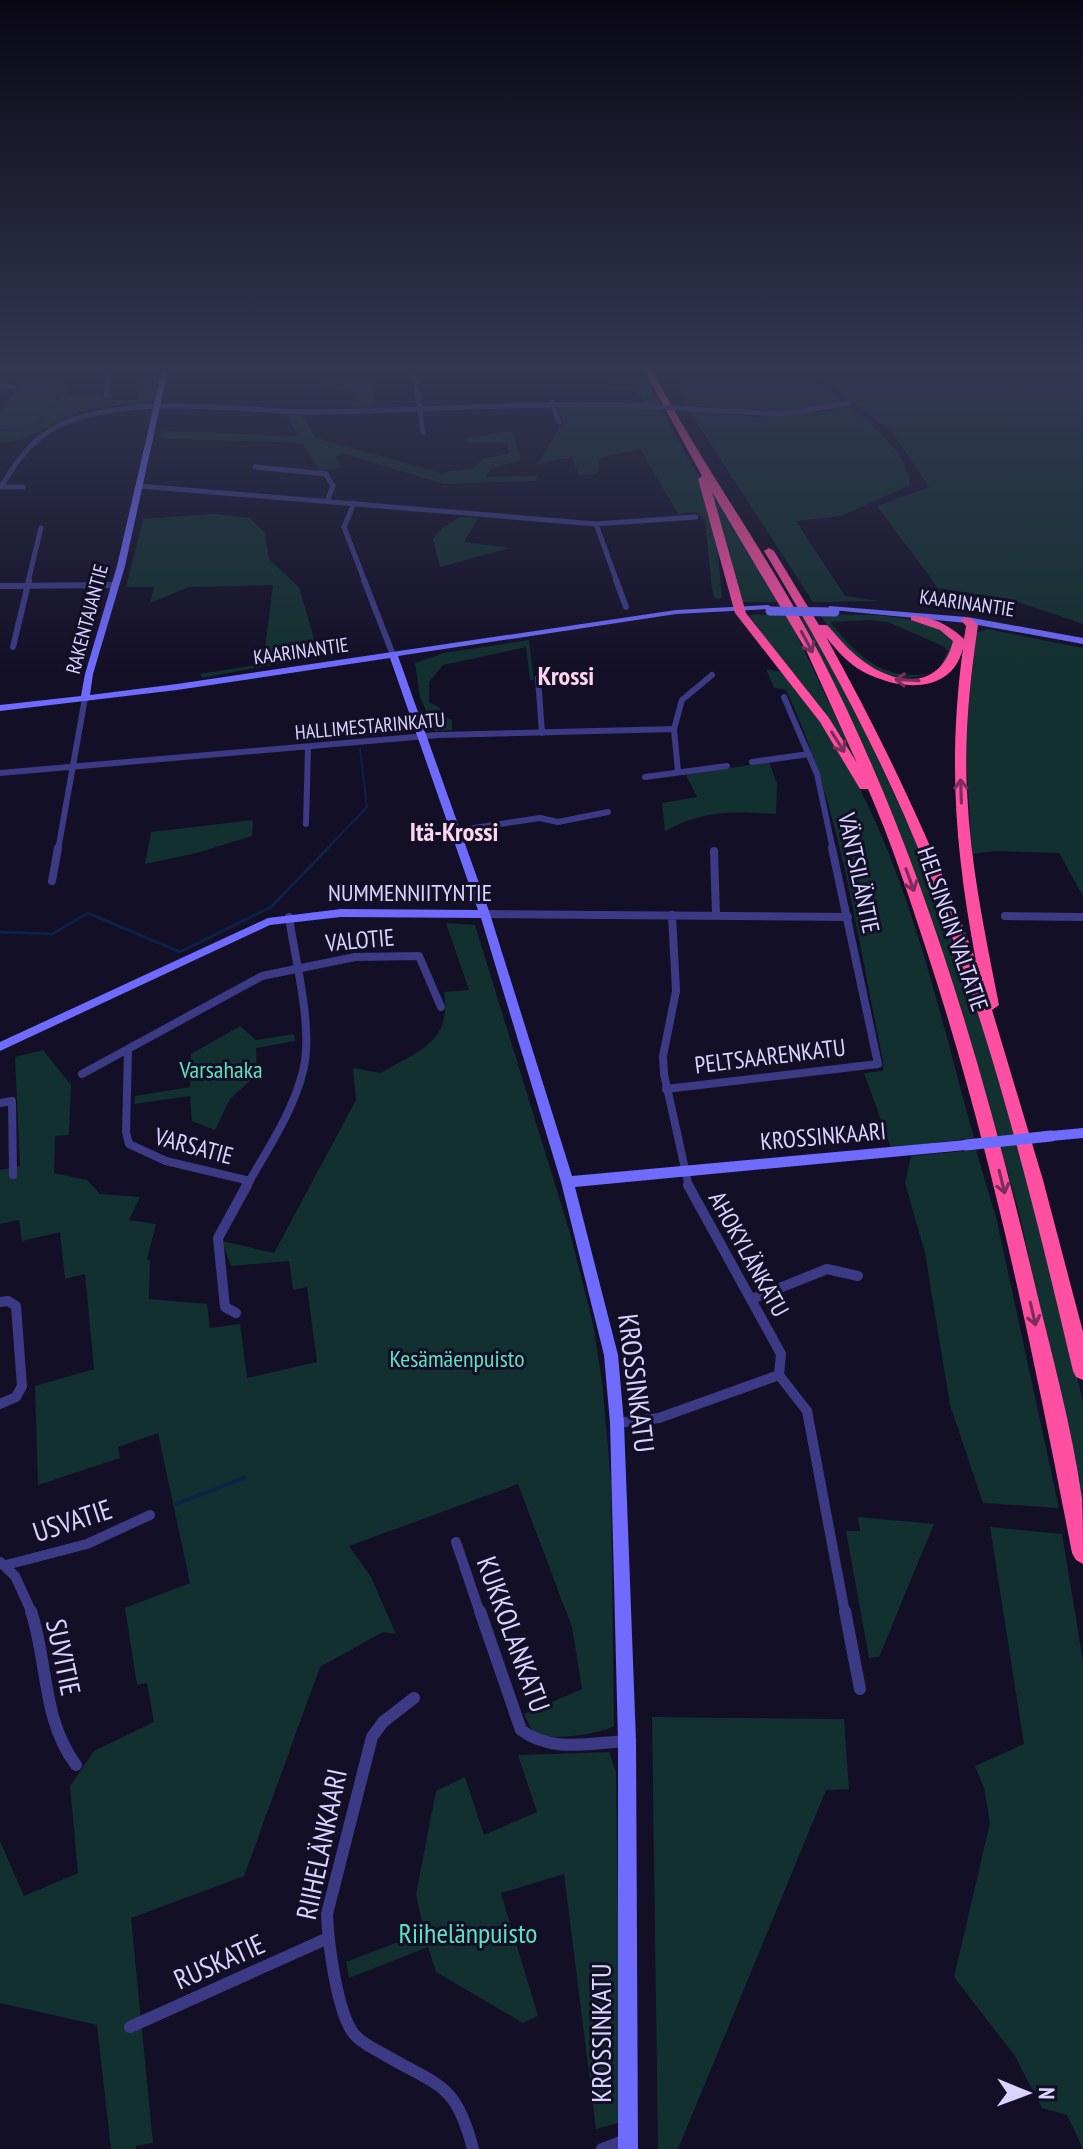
<svg xmlns="http://www.w3.org/2000/svg" width="1083" height="2149" viewBox="0 0 1083 2149" font-family="'PT Sans Narrow',sans-serif">
	<style>
		.green { fill: #12302f; fill-rule: evenodd }
		.lines { fill: none; stroke-linecap: round; stroke-linejoin: round }
		.stream-far2 { stroke: #0c2248; stroke-width: 2 }
		.stream-far1 { stroke: #0c2248; stroke-width: 3 }
		.stream { stroke: #0c2248; stroke-width: 4 }
		.street-far4 { stroke: #3d3a85; stroke-width: 5 }
		.street-far3 { stroke: #3d3a85; stroke-width: 6 }
		.street-far2 { stroke: #3d3a85; stroke-width: 8 }
		.street-far1 { stroke: #3d3a85; stroke-width: 10 }
		.street { stroke: #3d3a85; stroke-width: 12 }
		.secondary { fill: #6f6bff; fill-rule: evenodd }
		.highway { fill: #ff4fa3; fill-rule: evenodd }
		.street-bridge { stroke: #3d3a85; stroke-width: 5 }
		.secondary-bridge-far1 { stroke: #6f6bff; stroke-width: 9 }
		.secondary-bridge { stroke: #6f6bff; stroke-width: 11 }
		.oneway { stroke: #7d2c5e }
		.labels { text-anchor: middle; dominant-baseline: central; stroke-width: 6; stroke-linejoin: round; paint-order: stroke }
		.far-street-label { font-size: 20px; fill: #d9d4ff; stroke: #130f26 }
		.street-label { font-size: 24px; fill: #d9d4ff; stroke: #130f26 }
		.park-label { font-size: 24px; fill: #5fe0c0; stroke: #130f26 }
		.far-district-label { font-size: 26px; font-weight: bold; fill: #ffd6f0; stroke: #130f26 }
		.neighbourhood-label { font-size: 26px; font-weight: bold; fill: #ffd6f0; stroke: #130f26 }
		.near-street-label { font-size: 28px; fill: #d9d4ff; stroke: #130f26 }
		.near-park-label { font-size: 28px; fill: #5fe0c0; stroke: #130f26 }
	</style>
	<rect width="100%" height="100%" fill="#130f26"/>
	<path class="green" d="M0 370H53L65 383 67 394 101 395 103 400H137L141 370H157L154 401C130 405 104 405 80 412 52 420 29 443 0 443V411L21 385 10 383 17 377 0 374Z
		M324 370H411V379L374 380V405L351 406 357 392C342 391 332 390 319 380Z
		M597 370H642L660 405 645 404 636 390H607Z
		M668 370H801L841 400 839 403 782 411 687 406Z
		M810 370H1083V624L1009 599 938 588 877 506 929 487 893 433Z
		M557 403 661 409 702 483 716 532 722 598 715 599 712 589 705 521 697 512 678 514 640 449 600 458 597 474 579 475 572 457 538 464 563 422Z
		M852 408C876 428 907 453 910 485L841 516 796 521 845 596 880 601 813 602 690 412 764 417Z
		M301 414 316 438 441 473 473 468 484 458 509 454 507 443H467L466 438 512 431 521 460 491 469 486 477 538 476 535 481 444 484 342 453 336 458 342 467 320 471 302 443 159 438 161 431 298 436 286 415Z
		M709 484 780 602H739Z
		M214 514 250 518 265 533 269 559 299 587 319 656 202 678 200 674 263 664 273 585 189 587 150 603 154 587H126L143 519Z
		M460 517 478 518 464 542 510 548 440 567 433 539 442 528Z
		M787 614 858 764 749 615Z
		M799 615H804L864 729 922 855 985 1033 1050 1259 1083 1402V1505L1019 1212 956 993 932 923 832 680Z
		M820 615C862 614 920 612 954 639L946 668C885 694 855 664 820 615ZM868 620 888 622 943 646 948 651 937 672C887 684 860 659 830 622Z
		M987 629 1083 648V896L1059 853 995 851 972 854 965 740 976 633Z
		M529 640 534 680H530L526 647 443 665 429 682V702L440 708V715L452 720V730L435 731 420 697 415 663 444 653Z
		M766 669C771 670 780 671 784 673 796 681 809 705 817 717 903 841 934 994 974 1138L891 1148 864 1073 883 1071V1061C857 937 841 806 786 690L774 688Z
		M769 762 777 784 776 814C732 811 704 810 665 831L662 803 697 797 686 775Z
		M253 820 252 836 197 853 145 864 151 832Z
		M446 923 475 925 570 1233 593 1324 602 1381 611 1482 614 1726C600 1734 545 1743 533 1731 529 1727 527 1718 524 1714L582 1689 572 1627 518 1484 349 1546 371 1577 396 1634 383 1632 320 1667 244 1876 131 1918 153 2143 136 2146V2149H111L97 2025 0 2003V1841L24 1896 78 1873 70 1786 94 1751 154 1722 147 1683 137 1685 125 1608 190 1583 158 1433 118 1447 120 1458 38 1485 35 1386 94 1369 85 1274 65 1279 60 1232 22 1241 19 1220 0 1224V1170L20 1166 15 1057 43 1050 71 1085 69 1135 55 1136 54 1173 87 1180 100 1194 140 1197 129 1220 156 1224 147 1259 150 1260 149 1299 207 1304 210 1328 240 1324 247 1378 317 1362 307 1287 293 1290 289 1261 231 1266 222 1241 274 1253 356 1100 353 1068 381 1073C419 1050 452 1043 444 992L469 990Z
		M240 1026 256 1040 294 1034 295 1041 256 1048 257 1074 230 1099 215 1130 192 1121 190 1096 134 1104 135 1096 190 1087 191 1054Z
		M976 1150 997 1221 1059 1508 983 1503 950 1405 925 1253 905 1183 911 1156Z
		M858 1517 934 1524 879 1657 869 1658 846 1531H860Z
		M990 1527 1062 1534 1083 1661V2149L1067 2115 1042 2108 1015 2056 954 1977 990 1823 984 1788 975 1766 1024 1744Z
		M652 1717 844 1719 849 1789 826 1790 678 2149H658Z
		M609 1752 616 1772 621 2122 596 2129 564 1874 501 1893 538 2016 523 2023 436 1972 428 1947 349 1978 346 1962 424 1932 416 1894 436 1791 465 1777 484 1835 537 1812 518 1755Z"/>
	<g class="lines">
		<path class="stream-far2" d="M46 370 59 382 61 394
			M0 431 35 426 60 396
			M326 850 367 807 360 748"/>
		<path class="stream-far1" d="M0 932 52 934 88 913 180 952 271 907 328 848"/>
		<path class="stream" d="M176 1504 244 1478"/>
		<path class="street-far4" d="M414 370 423 432
			M0 385 14 387
			M106 396 111 370
			M552 402 559 422
			M705 410 784 414 849 403
			M255 467 326 474 333 486 327 501
			M139 486 596 524 696 517
			M0 487H23
			M1 487C19 456 39 430 75 419 153 394 236 412 317 412 427 411 536 401 646 406
			M354 503 344 527 365 582
			M596 524 617 582
			M28 582 41 528"/>
		<path class="street-far3" d="M364 580 393 655
			M616 580 626 607
			M0 586 115 585
			M13 647 29 580
			M538 678 542 733
			M784 697 817 774 833 850
			M674 729 678 772
			M752 762 809 754
			M0 773 438 735 674 729 682 700 712 675
			M645 777 727 766
			M306 824 308 748
			M454 831 540 818 558 822 608 812
			M58 850 85 698"/>
		<path class="street-far2" d="M714 851 716 915
			M52 881 58 848
			M485 914 848 917
			M672 915 676 991 663 1056 664 1074 689 1187
			M1005 916 1083 917
			M128 1050 126 1132 129 1144 166 1161 250 1181
			M82 1074 262 976 355 957 419 956 441 1007
			M666 1089 878 1064 832 848
			M0 1103 12 1101 13 1175
			M246 1187C267 1150 293 1112 303 1071 314 1028 295 961 289 917"/>
		<path class="street-far1" d="M688 1185 781 1354 779 1375 807 1411 845 1613
			M752 1299 827 1269 858 1276
			M0 1302 8 1301 16 1306 22 1386 16 1397 0 1404
			M236 1313 225 1307 218 1238 247 1185
			M617 1423 659 1418 779 1375
			M456 1542 480 1613
			M0 1562 15 1576 32 1613
			M6 1565 87 1544 150 1515"/>
		<path class="street" d="M31 1611C48 1662 42 1720 76 1765
			M480 1611 521 1730C552 1753 590 1743 626 1741
			M845 1611 860 1689
			M414 1698 383 1722 372 1737 327 1914C328 1942 337 2013 354 2034 362 2044 375 2049 385 2055 440 2087 456 2083 473 2149
			M130 2027 328 1938
			M602 2149 628 2139"/>
		<path class="secondary" d="M162 370H168L125 566 93 674 90 695 177 684 676 610 768 605 772 607 768 609 676 614 398 656 490 914 572 1176 966 1140 970 1141 972 1145 970 1149 966 1150 575 1187 618 1355 624 1423 636 1741 638 2149H618V1741L610 1423 604 1355 561 1182 481 918 341 917 270 925 0 1051V1042L268 918 341 909 478 910 390 658 177 690 0 711V705L81 696 85 674 117 566Z
			M829 606 967 617 1083 638V644L967 623 832 610H829Z
			M1083 1128V1138L1051 1141 1047 1140 1045 1136 1047 1132 1051 1131Z"/>
		<path class="highway" d="M644 370H652C703 467 769 556 819 653 921 851 984 1069 1035 1285 1052 1356 1072 1427 1082 1499 1083 1520 1083 1543 1083 1564L1076 1560 1072 1553C1033 1352 992 1151 928 955 910 900 892 843 868 789H860L820 722 735 613 698 479 702 476ZM712 492 806 650 857 763 829 718 746 613Z
			M769 548 774 551 819 625H827C838 637 849 651 863 661 898 687 941 689 953 641L940 630 911 620V616C930 615 951 626 964 639L966 626 961 620 963 618H971L978 625C970 680 964 736 967 791 970 863 985 934 999 1005L992 1010 1043 1180 1083 1332V1380L1076 1377 1073 1371C1033 1201 991 1032 927 870 883 759 826 653 764 551ZM826 637C835 648 845 660 857 668 892 690 951 698 963 648 948 761 955 850 976 961 935 849 884 741 826 637Z"/>
		<path class="street-bridge" d="M646 406 705 410"/>
		<path class="secondary-bridge-far1" d="M770 611 835 612"/>
		<path class="secondary-bridge" d="M966 1145 1051 1136"/>
	</g>
	<defs><path id="oneway-shaft" d="M-6 0H5M1.5-3L5.5 0L1.5 3" fill="none" stroke-width="1.6" stroke-linecap="round" stroke-linejoin="round" transform="scale(2)"/></defs>
	<g class="oneway">
		<use href="#oneway-shaft" transform="translate(807 642) rotate(62)"/>
		<use href="#oneway-shaft" transform="translate(907 680) rotate(-177)"/>
		<use href="#oneway-shaft" transform="translate(838 742) rotate(58)"/>
		<use href="#oneway-shaft" transform="translate(961 791) rotate(-92)"/>
		<use href="#oneway-shaft" transform="translate(910 880) rotate(70)"/>
		<use href="#oneway-shaft" transform="translate(1002 1182) rotate(76)"/>
		<use href="#oneway-shaft" transform="translate(1033 1314) rotate(77)"/>
	</g>
	<linearGradient id="sky" x2="0" y2="1"><stop stop-color="#0a0815"/><stop offset="0.55" stop-color="#333752"/><stop offset="1" stop-color="#333752" stop-opacity="0"/></linearGradient>
	<rect width="1083" height="670" fill="url(#sky)"/>
	<g class="labels">
		<g class="far-street-label">
			<text transform="translate(967 603) rotate(8)">KAARINANTIE</text>
			<text transform="translate(87 619) rotate(-75)">RAKENTAJANTIE</text>
			<text transform="translate(301 651) rotate(-8)">KAARINANTIE</text>
			<text transform="translate(370 726) rotate(-5)">HALLIMESTARINKATU</text>
		</g>
		<g class="street-label">
			<text transform="translate(859 873) rotate(78)">VÄNTSILÄNTIE</text>
			<text x="410" y="892">NUMMENNIITYNTIE</text>
			<text transform="translate(953 929) rotate(71)">HELSINGIN VALTATIE</text>
			<text transform="translate(360 940) rotate(-5)">VALOTIE</text>
			<text transform="translate(770 1056) rotate(-7)">PELTSAARENKATU</text>
			<text transform="translate(823 1136) rotate(-5)">KROSSINKAARI</text>
			<text transform="translate(194 1146) rotate(15)">VARSATIE</text>
			<text transform="translate(749 1254) rotate(61)">AHOKYLÄNKATU</text>
		</g>
		<g class="park-label">
			<text x="221" y="1069">Varsahaka</text>
			<text x="457" y="1358">Kesämäenpuisto</text>
		</g>
		<g class="far-district-label">
			<text x="566" y="675">Krossi</text>
		</g>
		<g class="neighbourhood-label">
			<text x="454" y="831">Itä-Krossi</text>
		</g>
		<g class="near-street-label">
			<text transform="translate(637 1383) rotate(83)">KROSSINKATU</text>
			<text transform="translate(72 1520) rotate(-18)">USVATIE</text>
			<text transform="translate(514 1634) rotate(70)">KUKKOLANKATU</text>
			<text transform="translate(64 1657) rotate(78)">SUVITIE</text>
			<text transform="translate(321 1844) rotate(-78)">RIIHELÄNKAARI</text>
			<text transform="translate(219 1961) rotate(-24)">RUSKATIE</text>
			<text transform="translate(600 2033) rotate(-90)">KROSSINKATU</text>
		</g>
		<g class="near-park-label">
			<text x="468" y="1932">Riihelänpuisto</text>
		</g>
	</g>
	<g transform="translate(1027 2093) rotate(91)" stroke="#130f26" stroke-width="6" paint-order="stroke">
	<path d="M0-6L14 30L0 20L-14 30Z" fill="#d9d4ff"/>
	<text y="-12" font-size="22" font-weight="bold" text-anchor="middle" fill="#d9d4ff">N</text>
	</g>
</svg>
